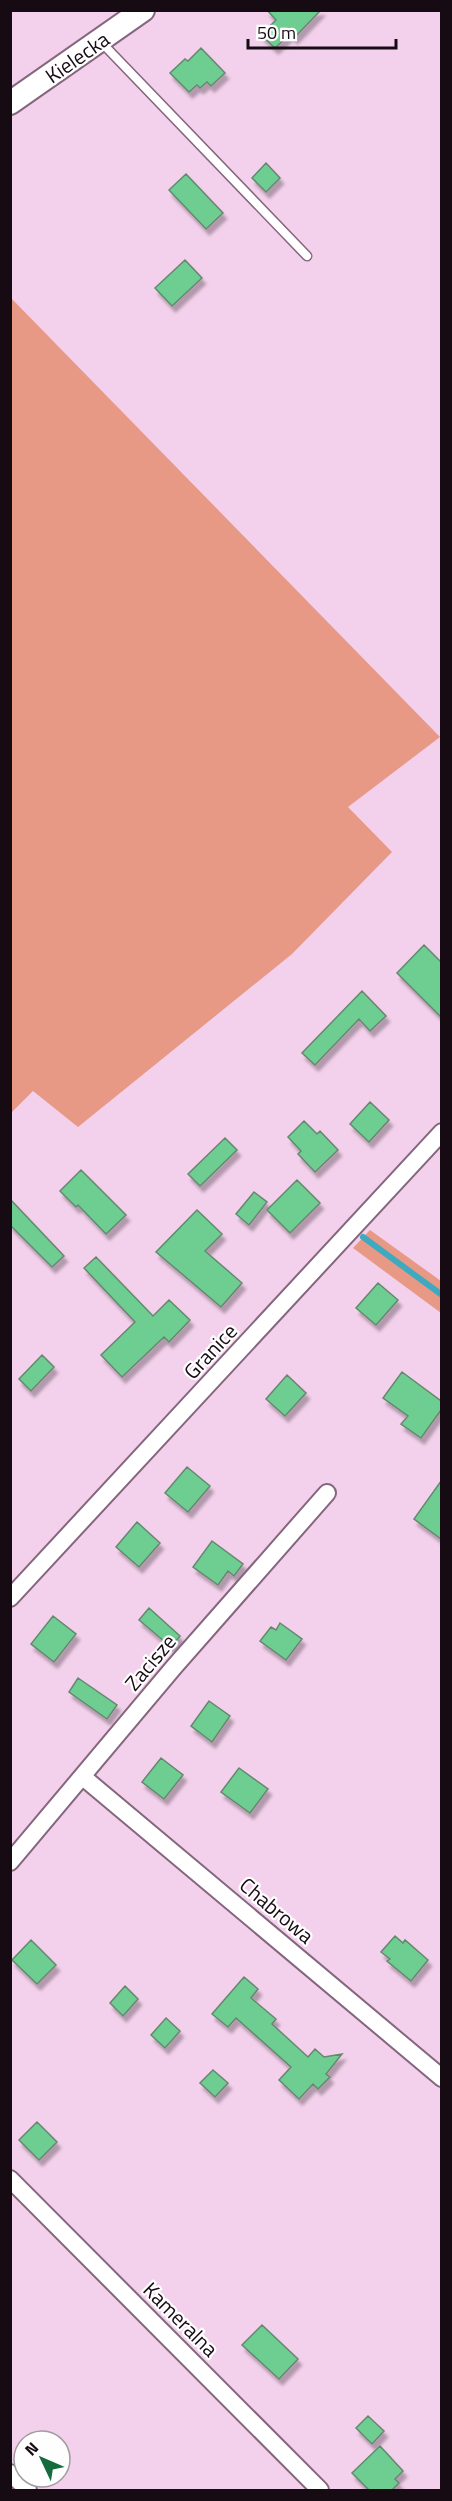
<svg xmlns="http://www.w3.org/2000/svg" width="452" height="2501" viewBox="0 0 452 2501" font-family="'Titillium Web',sans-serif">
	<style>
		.green { fill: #e89985 }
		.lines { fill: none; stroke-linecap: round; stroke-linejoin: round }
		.stream { stroke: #3fa9c0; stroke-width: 6 }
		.building { fill: #6ece92; stroke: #668770; stroke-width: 1.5; filter: url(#shadow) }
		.lane-casing { stroke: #84667d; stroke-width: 11 }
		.street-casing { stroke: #84667d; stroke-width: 20 }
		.secondary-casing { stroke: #84667d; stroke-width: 26 }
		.lane { stroke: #fff; stroke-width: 8 }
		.street { stroke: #fff; stroke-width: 16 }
		.secondary { stroke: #fff; stroke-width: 22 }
		.labels { text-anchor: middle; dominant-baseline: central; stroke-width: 4.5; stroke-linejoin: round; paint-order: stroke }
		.street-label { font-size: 21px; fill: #160b13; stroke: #fefefe }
	</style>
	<defs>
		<filter id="shadow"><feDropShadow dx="3.5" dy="6" stdDeviation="1.5" flood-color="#0004"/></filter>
	</defs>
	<rect width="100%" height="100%" fill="#f3d0eb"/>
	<path class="green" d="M11 298 440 737 348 807 392 852 292 954 78 1127 33 1091 11 1113Z
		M370 1230 441 1281V1313L353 1248Z"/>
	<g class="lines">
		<path class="stream" d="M363 1237 442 1295"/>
	</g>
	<path class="building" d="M267 10H321L294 38 290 34 275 48 261 35 276 20Z
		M201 48 225 73 211 86 207 82 200 88 197 85 189 92 170 73 185 59 188 61Z
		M266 163 280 178 266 192 252 178Z
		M186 174 223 213 206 229 169 190Z
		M185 260 202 278 172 306 155 288Z
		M424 945 441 962V1017L397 973Z
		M362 991 386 1016 370 1031 359 1019 315 1065 302 1053Z
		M370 1102 389 1120 369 1142 350 1124Z
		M304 1121 317 1134 320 1131 338 1150 315 1172 298 1154 301 1151 288 1137Z
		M225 1138 237 1150 200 1186 188 1174Z
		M81 1170 126 1215 106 1234 78 1205 76 1207 60 1191Z
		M297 1180 320 1203 290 1233 267 1210Z
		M254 1192 267 1202 249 1225 236 1214Z
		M10 1199 64 1256 52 1267 10 1225Z
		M197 1210 222 1234 205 1251 242 1283 221 1307 156 1252Z
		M96 1257 153 1316 169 1300 190 1320 169 1342 164 1337 122 1377 101 1355 135 1322 84 1268Z
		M378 1283 398 1300 376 1325 356 1308Z
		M42 1355 54 1367 31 1391 19 1379Z
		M402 1372 441 1401V1410L421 1438 401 1424 408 1416 383 1398Z
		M287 1375 306 1393 285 1416 266 1399Z
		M187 1467 210 1486 188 1512 165 1493Z
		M441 1481V1539L414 1519Z
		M137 1522 160 1543 139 1567 116 1547Z
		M212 1541 243 1564 234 1576 228 1571 218 1585 193 1567Z
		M149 1608 180 1636 171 1647 139 1620Z
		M53 1616 76 1634 54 1662 31 1644Z
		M280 1623 302 1639 286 1660 260 1641 271 1627 276 1630Z
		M78 1678 117 1705 107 1719 69 1692Z
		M209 1701 230 1716 212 1742 191 1726Z
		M161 1758 183 1775 164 1799 142 1782Z
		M239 1768 268 1789 250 1813 221 1792Z
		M395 1936 403 1943 405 1940 428 1960 411 1981 387 1961 390 1959 381 1952Z
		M31 1940 56 1965 37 1984 12 1960Z
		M244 1977 258 1989 251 1998 276 2019 272 2024 308 2057 315 2049 324 2057 342 2054 326 2074 330 2077 318 2089 313 2084 299 2099 279 2080 291 2067 236 2018 228 2027 212 2014Z
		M125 1986 138 1999 123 2016 110 2003Z
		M166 2018 180 2031 165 2048 151 2035Z
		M213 2070 228 2083 215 2097 200 2083Z
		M37 2122 57 2142 39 2160 19 2140Z
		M262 2325 298 2359 279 2379 242 2345Z
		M368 2416 384 2431 372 2444 356 2428Z
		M380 2446 403 2471 395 2479 399 2483 392 2490H369L352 2473Z"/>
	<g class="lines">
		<g class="lane-casing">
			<path id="lane" d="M101 42 307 256"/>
		</g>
		<g class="street-casing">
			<path id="street" d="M10 1598 442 1132
				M83 1777 442 2078
				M10 1862 174 1667 327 1493
				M10 2179 320 2490
				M10 2473 28 2490"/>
		</g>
		<g class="secondary-casing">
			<path id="secondary" d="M10 103 143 10"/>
		</g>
		<use href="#lane" class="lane"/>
		<use href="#street" class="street"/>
		<use href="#secondary" class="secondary"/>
	</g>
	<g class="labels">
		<g class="street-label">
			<text transform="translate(77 57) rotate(-35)">Kielecka</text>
			<text transform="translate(210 1351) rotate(-47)">Granice</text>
			<text transform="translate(150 1662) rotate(-50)">Zacisze</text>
			<text transform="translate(277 1910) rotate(40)">Chabrowa</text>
			<text transform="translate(181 2319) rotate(45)">Kameralna</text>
		</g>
	</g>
	<rect width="452" height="2501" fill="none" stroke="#160b13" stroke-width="24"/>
	<g transform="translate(42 2459) rotate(314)"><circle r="28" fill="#fefefe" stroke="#a19da0" stroke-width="1.5"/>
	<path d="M0-4.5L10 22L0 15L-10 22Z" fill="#146b3e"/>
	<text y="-9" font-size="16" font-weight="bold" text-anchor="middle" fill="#160b13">N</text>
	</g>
	<path d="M248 39v9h148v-9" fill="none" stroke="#160b13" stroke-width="3"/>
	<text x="257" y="39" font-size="18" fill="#160b13" stroke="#fefefe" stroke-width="4.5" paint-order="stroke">50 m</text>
</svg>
